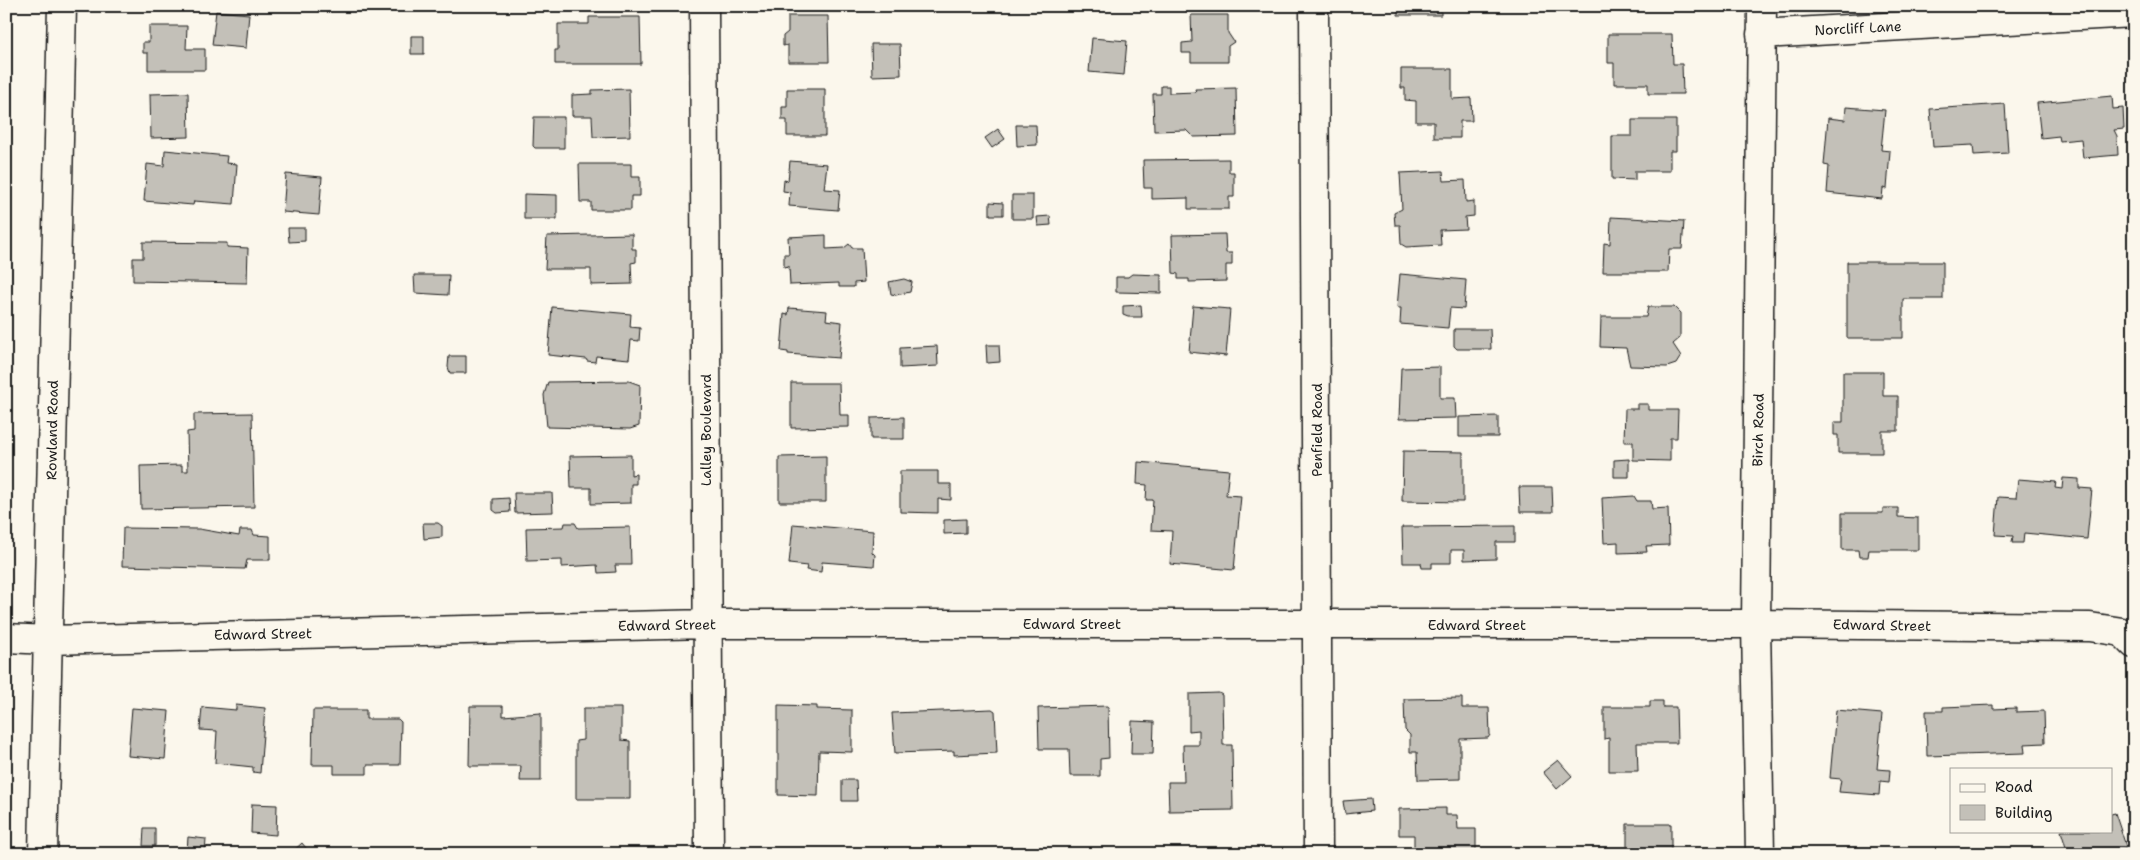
<svg xmlns="http://www.w3.org/2000/svg" width="2140" height="860" viewBox="0 0 2140 860" font-family="'Shantell Sans',sans-serif">
	<style>
		.building { fill: #c3c0b8; stroke: #1c1c1c }
		.lines { fill: none; stroke-linecap: round; stroke-linejoin: round }
		.street-casing { stroke: #1c1c1c; stroke-width: 31 }
		.street { stroke: #fbf7ec; stroke-width: 28 }
		.labels { text-anchor: middle; dominant-baseline: central; stroke-width: 4; stroke-linejoin: round; paint-order: stroke }
		.street-label { font-size: 14px; fill: #1c1c1c; stroke: #fbf7ec }
	</style>
	<rect width="100%" height="100%" fill="#fbf7ec"/>
	<filter id="ink" filterUnits="userSpaceOnUse"><feTurbulence type="fractalNoise" baseFrequency=".02" numOctaves="2"/><feDisplacementMap in="SourceGraphic" scale="10" xChannelSelector="R" yChannelSelector="G"/><feConvolveMatrix kernelMatrix="1 2 1 2 8 2 1 2 1" color-interpolation-filters="sRGB"/></filter>
	<g filter="url(#ink)">
		<path class="building" d="M1398 6H1441V15H1398Z
			M216 11 249 14 246 48 212 45Z
			M1191 15H1228V33L1234 42 1228 46V62H1191V53H1182V43L1192 42Z
			M788 16H828L829 62H788V45L783 46V36L788 32Z
			M589 17H640L641 64H555V50H558V24H589Z
			M149 26H187L186 49H205V70H148V53H143V42H149Z
			M1608 34H1672L1673 64H1682L1683 94H1648V84H1614V63H1608Z
			M411 36H424V54H411Z
			M1092 38 1127 41 1124 75 1089 72Z
			M871 44H900L901 75 872 76Z
			M1401 69H1452V99L1471 98 1472 121H1460V138H1434V122H1416V101L1405 100V88H1401Z
			M1161 86H1169V93L1196 92 1195 89 1236 88 1237 136 1193 137 1186 130 1154 131 1153 94H1161Z
			M629 89 630 136 593 137 592 116H572V95L592 94V90Z
			M787 89H825V136H787V120H782V107H787Z
			M188 93 189 137 151 138 150 94Z
			M2112 96 2113 109 2123 108 2124 129 2114 130 2117 136 2118 155 2083 158 2081 139 2060 141 2059 136 2041 138 2037 103Z
			M2005 104 2008 153 1974 155 1973 145 1933 147 1930 109Z
			M1846 107 1885 110 1881 150 1890 151 1887 189 1883 188 1882 199 1827 193 1829 166 1824 165 1828 118 1845 120Z
			M534 117H564V148H535L533 146Z
			M1632 120H1676V151H1670V171H1635V180L1612 179V136H1632Z
			M1016 125H1036L1037 145 1017 146Z
			M998 129 1005 139 992 148 985 138Z
			M165 150 227 156 226 163 237 164 234 204 194 201 193 205 144 201 147 164 164 166Z
			M1229 159V172H1234V197H1229V209H1188V198L1152 199V188H1144L1143 160Z
			M790 161 827 164 824 189 840 190 838 210 789 206 790 192 783 191 784 180 788 181Z
			M579 164H631V177H640V196H631V210H591V202H580Z
			M1443 171 1444 181 1465 180 1466 202 1474 201V216L1465 217 1466 229 1440 230 1441 245 1406 247 1401 244 1400 225H1395L1394 213 1402 209 1400 173Z
			M286 174 322 177 319 215 283 212Z
			M524 194 557 195V219H524Z
			M1012 195H1033V219H1012Z
			M990 202 1003 203V215H990Z
			M1050 216 1051 225 1038 226 1037 217Z
			M1611 217 1684 221 1682 249H1669L1668 272H1603L1604 243 1610 244Z
			M288 228H305V241L289 242Z
			M632 234V249H636V262L631 263 632 284 591 285V269H545L547 236Z
			M1225 234 1226 253H1232V265H1226V281L1189 282V279H1178V274L1173 273 1172 235Z
			M826 235V249L844 248 849 244 852 248H862L864 282 854 283V287H839V283L790 285 789 266 784 267V254H789L788 237Z
			M143 242 227 243V247L248 248 247 283 133 281V258H143Z
			M1847 262H1943V299H1903V338H1847Z
			M1132 274 1161 275V293L1116 292V277H1128Z
			M1400 274 1466 280 1464 309 1450 308 1448 328 1400 324 1401 308H1397Z
			M414 275H449L448 295 415 293Z
			M904 279 912 282 910 292 896 295 891 294 889 282Z
			M1141 305 1142 317H1128L1123 315V306Z
			M1193 306 1230 309 1226 356 1189 352Z
			M552 307 631 314 630 327 640 328 639 341 631 340 629 359 596 356 595 362 587 361 586 359 548 355Z
			M1648 307H1674L1680 313V338L1673 344 1681 356 1676 364 1667 367 1630 366 1626 348 1600 347 1601 317H1646Z
			M789 308 827 311 826 320 842 322 839 358 788 354V352L781 351 784 314 788 315Z
			M1454 329H1490L1491 349H1457L1454 346Z
			M986 345H999L1000 362 987 363Z
			M937 346 938 366 900 368V348Z
			M449 356H466V373H450L448 367Z
			M1440 367V398H1455L1456 418 1399 419 1401 368Z
			M1843 372H1883V396H1898V431H1882V453H1838V435H1834V422H1843Z
			M629 381 640 385 639 426 630 429 547 427 544 395 548 382Z
			M791 383H839L840 415H849V427L791 428Z
			M1637 404H1648V410H1678L1677 438H1670V461L1633 460V442H1624L1625 409H1637Z
			M252 413 254 507 141 509 140 466 182 465V471H188L187 432 194 431V414Z
			M1498 416V437H1459V417Z
			M904 417V439H871V418Z
			M1403 451 1463 452V502L1402 501Z
			M631 455V475L636 474V484H631V503L591 504V488H571L570 456Z
			M826 456V502H779V457Z
			M1629 459V477H1614V460Z
			M1138 462 1229 470 1226 495 1241 496 1234 570 1170 564 1172 531 1151 530 1153 500H1146L1147 485 1137 484Z
			M900 471H938V484H951V500L938 499V513L900 512Z
			M2063 478 2079 479V488L2092 489 2087 539 2024 533 2023 543H2012L2013 536 1995 535 1998 497 2016 498 2018 479 2056 482 2055 488 2062 489Z
			M1519 487H1552L1553 512H1520Z
			M514 493H552L553 512 515 513Z
			M1634 496 1637 501H1651L1652 509 1668 508 1669 545 1646 546 1647 552 1618 553V542L1604 543 1602 498Z
			M509 498 510 512 497 513 493 510V499Z
			M1883 508H1898V517L1918 518V550H1869L1868 557H1859L1858 550H1842V513H1883Z
			M966 519V533L944 534V520Z
			M423 523H438L442 526V537L424 539Z
			M565 523H575L578 528 630 527 631 565H615L616 572 598 573 597 565 562 567V560L527 561 526 528 564 527Z
			M793 524 873 531 872 552 875 555 874 566 822 562 821 572 806 570 807 566 789 564Z
			M1515 526V542H1496V559L1464 560V550H1451V563H1432V568H1422L1421 563H1403L1402 527Z
			M123 528 199 529 239 536 240 530H252L254 535 270 536V560H247L245 569 122 566Z
			M1219 693 1222 695 1223 745H1232L1233 810 1169 811 1168 782H1184L1183 745H1199V730L1189 731V694Z
			M1462 698V708H1489L1490 735 1488 738 1460 739V779L1418 780 1417 752H1410V735L1405 730 1404 699Z
			M1650 701H1663V707H1676L1677 743H1637L1638 771H1609V738L1604 739V707H1650Z
			M236 705 265 708 260 773 253 772V767L215 763 217 731 200 730 202 707 236 710Z
			M778 705 817 706V709L852 710V752L819 751 818 796 778 795Z
			M1993 705V709L2016 708V712L2044 711 2045 743 2024 744 2025 753 1927 756 1926 711H1943V707Z
			M470 706H503V716L541 713V781H520L521 766H469Z
			M1108 706 1109 758 1100 759V776H1070L1069 749H1039L1038 708Z
			M132 708 169 711 165 759 128 756Z
			M584 708H621V740L630 741V799H576V741L583 740V710Z
			M992 709 995 711 997 753 954 755V751L895 753 892 713Z
			M313 710H366V719H398L401 722 400 765H367V774H334V765H312Z
			M1836 710 1882 714 1877 769 1890 770 1889 782 1880 781 1879 795 1839 792 1841 779 1830 778Z
			M1132 721 1154 722 1153 754H1131Z
			M1558 760 1572 776 1557 789 1543 772Z
			M842 780H856L857 801H842Z
			M1371 799 1372 811 1345 814 1343 801Z
			M252 804 277 805 276 835 251 833Z
			M1446 808V815H1457L1458 829H1476V854H1414V835H1399V809Z
			M2115 813 2127 849 2111 854H2068L2061 831H2111V814Z
			M1627 824H1671V854H1627Z
			M144 828H155V846H143Z
			M188 837 206 839 205 854 187 852Z
			M302 843 311 854H291V853Z"/>
		<g class="lines">
			<g class="street-casing">
				<path id="street" d="M704 6 709 854
					M1314 6 1318 854
					M1761 34 2134 13
					M6 638 48 640 707 624H1756L2090 627 2122 632 2134 644
					M43 854 62 6
					M1760 854 1756 624 1762 6"/>
			</g>
			<use href="#street" class="street"/>
		</g>
	</g>
	<g class="labels">
		<g class="street-label">
			<text transform="translate(1858 28) rotate(-3)">Norcliff Lane</text>
			<text transform="translate(52 430) rotate(-89)">Rowland Road</text>
			<text transform="translate(706 430) rotate(-90)">Lalley Boulevard</text>
			<text transform="translate(1317 430) rotate(-90)">Penfield Road</text>
			<text transform="translate(1758 430) rotate(-89)">Birch Road</text>
			<text x="1072" y="624">Edward Street</text>
			<text transform="translate(667 625) rotate(-1)">Edward Street</text>
			<text x="1477" y="625">Edward Street</text>
			<text transform="translate(1882 625) rotate(1)">Edward Street</text>
			<text transform="translate(263 634) rotate(-1)">Edward Street</text>
		</g>
	</g>
	<rect width="2140" height="860" fill="none" stroke="#fbf7ec" stroke-width="25"/>
	<rect x="12" y="12" width="2115" height="835" fill="none" stroke="#1c1c1c" stroke-width="2" filter="url(#ink)"/>
	<rect x="1950" y="768" width="162" height="65" fill="#fbf7ec" stroke="#a29f99"/>
	<rect x="1960" y="784" width="25" height="8" fill="#fbf7ec" stroke="#a29f99"/>
	<text x="1995" y="792" font-size="15" fill="#1c1c1c">Road</text>
	<rect x="1960" y="805" width="25" height="15" fill="#c3c0b8" stroke="#a29f99"/>
	<text x="1995" y="818" font-size="15" fill="#1c1c1c">Building</text>
</svg>
